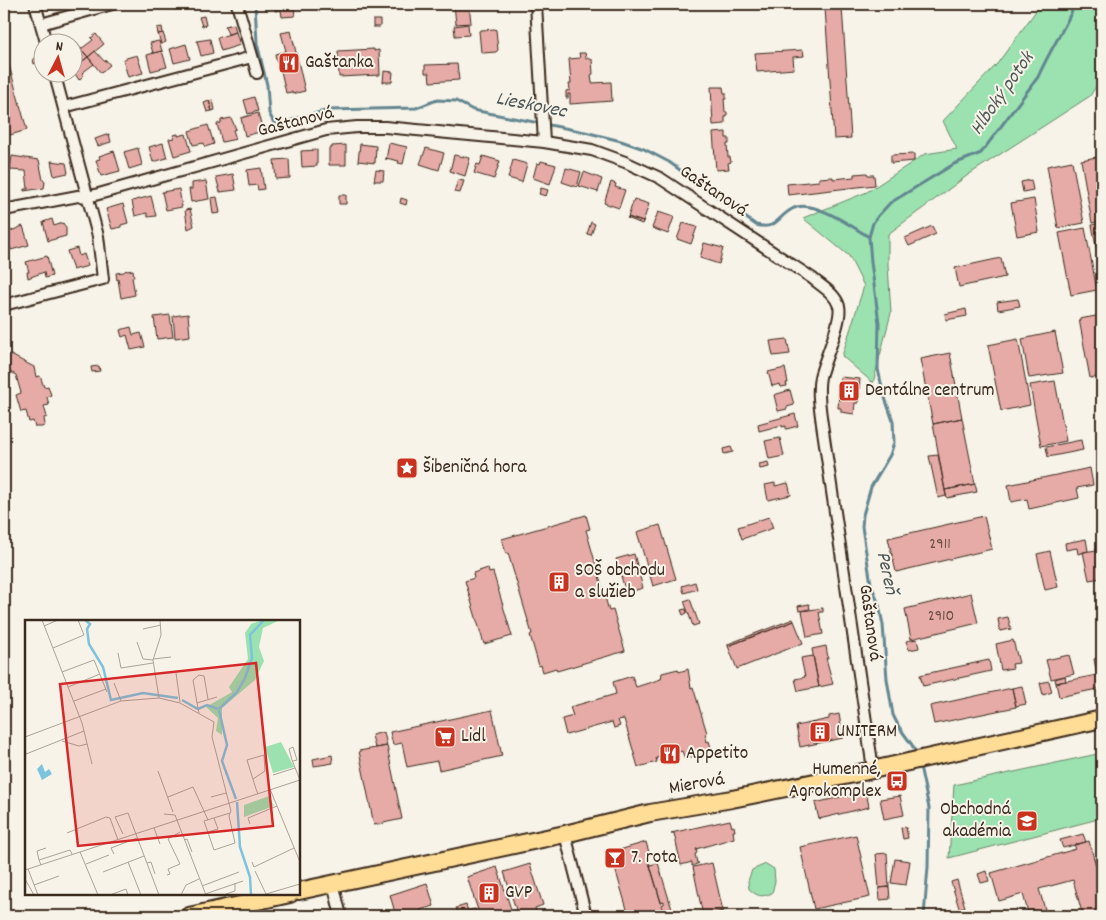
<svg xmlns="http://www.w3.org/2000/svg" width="1106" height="920" viewBox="0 0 1106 920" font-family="Dekko,sans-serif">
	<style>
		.green { fill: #9be2b0; stroke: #6b8667 }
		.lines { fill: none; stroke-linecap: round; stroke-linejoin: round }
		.stream { stroke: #638691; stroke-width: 3 }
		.building { fill: #e6aba7; stroke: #3b2a1e; fill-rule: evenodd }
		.minor-casing { stroke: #3b2a1e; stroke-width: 14 }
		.primary-casing { stroke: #3b2a1e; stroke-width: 20 }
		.minor { stroke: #f7f3e8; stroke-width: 10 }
		.primary { stroke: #ffdd96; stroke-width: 16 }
		.labels { text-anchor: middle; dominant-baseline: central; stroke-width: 4; stroke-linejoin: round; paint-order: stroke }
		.number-label { font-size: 16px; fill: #664a40 }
		.poi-label { font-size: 19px; fill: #3b2a1e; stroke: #f7f3e8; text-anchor: start }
		.street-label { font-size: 19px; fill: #3b2a1e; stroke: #f7f3e8 }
		.water-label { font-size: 20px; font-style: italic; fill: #4f5858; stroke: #f7f3e8 }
		.inset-river { fill: none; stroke: #7dc3de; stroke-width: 2.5 }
		.inset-road { fill: none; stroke: #aca397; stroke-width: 1 }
		.view { fill: #d62828; fill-opacity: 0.15; stroke: #d62828; stroke-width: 2.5 }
		.inset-edge { fill: none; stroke: #3b2a1e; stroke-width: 2.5 }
	</style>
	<rect width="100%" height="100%" fill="#f7f3e8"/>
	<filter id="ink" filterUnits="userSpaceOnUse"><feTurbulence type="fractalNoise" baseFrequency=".02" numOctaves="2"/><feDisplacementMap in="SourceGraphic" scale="10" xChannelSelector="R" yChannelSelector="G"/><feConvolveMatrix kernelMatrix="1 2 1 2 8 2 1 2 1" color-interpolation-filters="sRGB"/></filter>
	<g filter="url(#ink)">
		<path class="green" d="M1041 4H1102V77L1090 96 968 175 888 234V265L891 313 873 383 842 356 864 286 849 256 803 218 867 192 925 154 957 149 943 121 997 64Z
			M1102 753V818L949 858 954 785Z
			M766 864 774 869 775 881 772 893C761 898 757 896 749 889L748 881 752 870Z"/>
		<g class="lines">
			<path class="stream" d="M255 4 257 43 267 85 269 113 274 123 282 124 298 118 329 110 416 108 437 100 456 101 473 110 585 132 621 141 644 149 669 162 756 225C777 230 776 218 792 209 811 197 853 227 869 237
				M917 755 912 745 899 727 893 715 887 679 883 625 879 605 871 584 862 527 863 515 871 487 890 455 894 443 893 421 883 392 878 369 879 323 871 262 869 237 873 223 878 216 890 203 954 164 981 153 1038 77C1049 51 1065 29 1075 4
				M920 766 929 808 928 867 924 916"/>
		</g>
		<path class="building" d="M271 4H296V8H294L295 16 282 17 281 10 275 11V6H271Z
			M454 4H469L471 23 456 24Z
			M590 4H619V6L590 7Z
			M842 7 851 138 834 139 825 8Z
			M204 16 206 25 202 26 199 17Z
			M373 20H380V27H373Z
			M234 24 236 32 228 34 225 26Z
			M468 24 469 35 455 36 454 26Z
			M162 27 163 33 158 34 157 28Z
			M495 29 496 30 498 50 496 52 483 53 481 52 479 31 481 30Z
			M291 31 305 91 292 94V92L286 93 279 62 277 63 275 54 286 51 281 33Z
			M236 32 240 45 221 51 217 38Z
			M163 33 166 42 161 44 158 34Z
			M96 34 104 44 88 57 81 49 93 40 91 38Z
			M210 39 213 53 201 56 197 41Z
			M74 41 88 57 80 63 72 54V42Z
			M159 41 162 51 153 53 150 43Z
			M186 44 190 59 174 63 170 49Z
			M374 49V51L379 50 380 75 339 77 338 51ZM355 59H361L362 67 356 68Z
			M803 50 804 56 793 57 794 69 757 72 755 53Z
			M95 51 105 62 106 60 110 65 101 73 88 57Z
			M162 51 167 67 151 71 147 55Z
			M579 53H585L586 58H590V59H592L593 74 591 75 592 83 611 82 612 101 570 104V94H568V98H566V91L570 90 569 84H571L569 59 580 58Z
			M137 55 143 73 128 77 123 59Z
			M88 57 94 64 82 73 84 75 79 80 72 69Z
			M7 58 27 130 10 135 4 113V59Z
			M37 58 39 62 34 64 33 59Z
			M457 64 459 80 430 82 429 73H425V65Z
			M384 71 393 72 392 82H383Z
			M711 87H723L724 93H726V99H724L725 112H727V117H725V124L713 125Z
			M254 97 258 111 248 114 244 100Z
			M213 100 215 110 212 111 209 101Z
			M209 101 212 111 207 112 204 103Z
			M258 113 263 131 245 136 241 118Z
			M231 118 236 129 233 130 236 139 222 142 217 124 221 123V120Z
			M208 125 214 144 205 147 204 143 193 145 189 131Z
			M726 132V138H729V144H727L728 157H730L731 162 728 163 729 169 716 170 713 133Z
			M109 134 111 142 98 146 95 139Z
			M178 134V136L186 134 191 151 174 156 169 139 174 138 173 135Z
			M163 143 167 158 153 162 149 147Z
			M389 143 407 147 403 164 398 163 399 161 386 158V160Z
			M360 144 376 146 375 163 358 161Z
			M346 145V165H329V148H332V146Z
			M138 148 142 165 129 169 124 152Z
			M426 148 444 153 439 170 420 164Z
			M317 150V166L302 167 301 151Z
			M114 151 120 171 101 176 96 160 100 159 99 156Z
			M914 154V161L891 163V155Z
			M454 155 470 158 465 176 450 171Z
			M12 156 39 160 43 180 45 182 44 188 24 191V189H28L26 171 10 170Z
			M483 156 500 161 494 179 474 173 477 164 480 165Z
			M1102 156V221L1092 223 1081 160Z
			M289 159 290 178 276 179 274 160Z
			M513 160 527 164 522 182 508 178Z
			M51 161 66 163 68 173 54 176Z
			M541 161 556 165 550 184 533 178 537 163 540 164Z
			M1072 161 1084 223 1058 228 1047 166Z
			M261 168 264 189 258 190 257 185 249 186 247 170Z
			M566 168 581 172 577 187 562 182Z
			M376 170 384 171 383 181H374Z
			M584 172 602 179 598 192 579 186Z
			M867 173 868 175H874L875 185 788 195 787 184 819 181V178L833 177V179L854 177V174Z
			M233 174 236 190 220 192 216 177Z
			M458 180 464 181 460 193 454 192Z
			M1031 180 1033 190 1023 192 1021 182Z
			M206 181 209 199 191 202 189 189H192V183Z
			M611 182 616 184 615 187 625 190 619 208 604 203Z
			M541 188 548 190 546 196 539 194Z
			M179 189 182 207 166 210 162 192Z
			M339 195H346V204H339Z
			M151 196 156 216 148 217 147 213 135 216 132 201Z
			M217 197 220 213 213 214 211 198Z
			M401 198 407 200 406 205 400 203Z
			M634 199 649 204 643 222 628 217Z
			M1034 199 1039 232 1017 236 1011 203Z
			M123 204 128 223 121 225V227L112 229 106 209Z
			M190 209 194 226 188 229 185 210Z
			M658 212 674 217 668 234 652 228Z
			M628 217 643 222 642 224 627 218Z
			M52 219 54 226 63 223 66 228V236L48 241 43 222Z
			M591 222 595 224 591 235 587 234Z
			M683 223 697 227 691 244 677 239Z
			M1102 223V279L1092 225Z
			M23 226 29 245 11 250 6 233Z
			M932 226 936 234 909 246 905 238Z
			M1085 228 1097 290 1071 295 1059 233Z
			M704 243 723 248 719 264 700 258Z
			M77 248 79 256 84 254 88 266 73 270 67 251Z
			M47 256 52 276 45 278 44 272 28 278 27 272H29L26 262Z
			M1001 258 1005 277 959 287 955 268Z
			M126 270 127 271 133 270 134 277H132L135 295 121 298 118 279 117 280 116 273 124 272Z
			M1018 299 1020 306 998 310 997 302Z
			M966 309 967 316 946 320 945 314Z
			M188 314 190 336 175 338 173 316Z
			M170 315 173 337 157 339 154 317Z
			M1102 315V376L1090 378 1079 319Z
			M131 327 133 335 141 333 145 347 131 350 127 335 122 337 120 330Z
			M1055 332 1063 373 1029 378 1022 339Z
			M787 339 790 354 773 356 770 341Z
			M1018 339 1030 405 1001 411 988 345Z
			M950 353 962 418 933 424 920 359Z
			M9 354 34 367 36 377 40 376 44 387 48 386 51 395 47 397 49 405 44 406 47 417 44 418 45 425 42 427H35L33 421 29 422 26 411 21 412 16 395 21 393 16 375 4 369V361Z
			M99 366 100 371 92 372 91 367Z
			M785 368 788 383H786L787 386 781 387 780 384 772 386 768 372Z
			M840 377 860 379 858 403H855L854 414 841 412V408H838Z
			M1055 381 1066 441 1041 446 1030 385Z
			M790 390 794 405 787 407V409L778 411 774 395Z
			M795 414 798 426 786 429V426L782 427V425L759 431 758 424Z
			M962 418 975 484 945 490 933 424Z
			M780 438 784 456 769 459 765 441Z
			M1081 440 1083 450 1048 457 1046 447Z
			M1099 443H1102V457Z
			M731 447 733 452 724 454 723 449Z
			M938 455 946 496 938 498 929 456Z
			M768 462 769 467 760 469 759 464Z
			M1090 468 1093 485 1077 488 1079 498 1029 509 1027 499 1011 502 1008 485Z
			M775 483V486L788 483 791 495 768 500 765 485Z
			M975 484 977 492 947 498 945 490Z
			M586 515 590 529 586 530 609 611 613 610 625 651 557 671 556 668 543 672 541 665 539 666 530 635 532 634 508 553 506 554 502 539Z
			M984 516 992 549 896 572 888 538Z
			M769 517 773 528 742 539 738 527Z
			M660 525 676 579 653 586 637 532Z
			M1086 539 1088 551 1078 554 1077 548 1066 550 1065 543Z
			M1097 550 1102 578 1089 580 1083 552Z
			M1050 551 1058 587 1045 590 1037 554Z
			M634 554 643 588 626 593 616 559Z
			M488 568 489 573 493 572 512 636 484 644 465 581 474 578 473 573Z
			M695 582 697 589 684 593 682 586Z
			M971 593 978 623 911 639 905 609Z
			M690 599 699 624 693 626 684 601Z
			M809 604 810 609 799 611 798 606Z
			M823 608V612H819L823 634 807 637 802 611Z
			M686 609 687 613 683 615 681 610Z
			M1008 617 1011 629 1000 631 998 619Z
			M793 619 794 621 728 646V644Z
			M794 621 803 643 737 669 728 646Z
			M917 639 919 648 909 650 906 641Z
			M1013 640 1019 663 1012 664 1013 668 1001 670 996 644Z
			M826 646 828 658H826L833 684 819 687 812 649Z
			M1069 655 1074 674 1051 679 1046 660Z
			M813 656 819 687 798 691 795 679 805 677 801 658Z
			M1102 657V688L1059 697 1056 683 1097 675 1094 659Z
			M989 660 991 671 923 686 920 675Z
			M678 669 679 672 688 669 691 688 693 687 707 733 705 734 707 742 709 741 712 751 685 759 682 751 656 758 657 762 638 767 624 719 618 720 620 726 614 728 612 722 566 735 562 719 573 716 570 707 616 694 613 682 632 676 636 687 661 679 662 673Z
			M1065 676 1066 681 1056 683 1055 679Z
			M1049 681 1052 692 1043 695 1040 683Z
			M1022 686 1026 704 1016 706 1012 688Z
			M1012 688 1016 707 934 724 930 706Z
			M492 710 502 756 439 770 437 761 407 767 402 743 393 745 390 732Z
			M839 714 843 738 800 747 796 726 829 719V716Z
			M384 732 387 746 375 748 372 735Z
			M387 746 402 819 374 825 359 751Z
			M332 755 333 763 314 766 313 759Z
			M866 791 869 807 819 819 815 803Z
			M900 796 904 815 884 819 880 799Z
			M730 820 732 827 734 826 735 831H733L734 838 696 849 697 853 695 854 697 863H699L692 866V862L681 865 674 833H671Z
			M906 827 908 838 903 839 901 828Z
			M1083 834 1086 842 1063 848 1060 840Z
			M856 835 870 897 814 909 800 847Z
			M1089 841 1102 887V916H1083L1073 880 1039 889 1047 916H1029L1023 894 999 901 991 873 1076 849 1074 845Z
			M646 842 650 856H647L665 916H629L614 865 617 864 613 852Z
			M613 853 617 864 610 866 607 854Z
			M887 853 889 887 879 888 876 854Z
			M895 859 910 861 906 885 891 883Z
			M658 863 674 916H665L661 905 664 904V901L661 902 650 865Z
			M712 863 723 911 703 916 693 867Z
			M530 864 543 905 535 908 536 913 518 916 504 872Z
			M497 867 511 909 489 916H480L467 877Z
			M986 871 989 881 981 883 978 874Z
			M957 880 965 907 959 908 951 882Z
			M427 883 434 906 420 910 422 916H396L390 895Z
			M889 887 890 899 880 900 879 888Z
			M466 905 468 911 475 909 477 916H459L456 908Z
			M844 911 845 916H819Z
			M724 912 725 916H708Z"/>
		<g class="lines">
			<g class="minor-casing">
				<path id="minor" d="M35 4 46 42
					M237 4 257 73
					M536 4 544 142
					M41 24 112 4
					M64 107 252 57
					M4 210 78 196 88 197 326 130 357 127H385L544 142 592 150 625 162 660 178 812 278C821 286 835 293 839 306 843 320 824 360 820 377 817 392 820 409 822 424L873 769
					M4 305 103 279 98 236 54 72
					M565 834 586 916
					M333 883 341 916"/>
			</g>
			<g class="primary-casing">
				<path id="primary" d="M299 891 565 834 650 813 732 799 854 774 1102 719
					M189 916 290 894"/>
			</g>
			<use href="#minor" class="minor"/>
			<use href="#primary" class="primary"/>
		</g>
	</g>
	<defs>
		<g id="restaurant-square" transform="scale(1.125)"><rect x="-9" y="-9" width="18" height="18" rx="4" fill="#c8321e" stroke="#f7f3e8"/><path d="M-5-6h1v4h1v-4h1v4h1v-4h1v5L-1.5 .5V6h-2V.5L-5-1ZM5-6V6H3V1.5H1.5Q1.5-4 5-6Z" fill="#fff"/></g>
		<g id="building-square" transform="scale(1.125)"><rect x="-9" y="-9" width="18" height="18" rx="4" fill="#c8321e" stroke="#f7f3e8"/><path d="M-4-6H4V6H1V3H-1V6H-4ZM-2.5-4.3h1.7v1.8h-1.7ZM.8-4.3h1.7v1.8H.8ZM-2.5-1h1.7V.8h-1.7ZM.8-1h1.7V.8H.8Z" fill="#fff"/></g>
		<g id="sight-square" transform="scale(1.125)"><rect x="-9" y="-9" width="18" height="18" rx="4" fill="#c8321e" stroke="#f7f3e8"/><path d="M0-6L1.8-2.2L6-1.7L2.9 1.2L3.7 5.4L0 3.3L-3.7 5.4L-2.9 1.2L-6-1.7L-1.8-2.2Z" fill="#fff"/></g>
		<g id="supermarket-square" transform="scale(1.125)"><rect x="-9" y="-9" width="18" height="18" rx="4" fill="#c8321e" stroke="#f7f3e8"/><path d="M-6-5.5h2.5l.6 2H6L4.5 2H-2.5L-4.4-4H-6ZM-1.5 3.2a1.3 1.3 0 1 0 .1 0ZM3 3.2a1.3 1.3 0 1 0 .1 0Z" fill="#fff"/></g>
		<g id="bus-square" transform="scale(1.125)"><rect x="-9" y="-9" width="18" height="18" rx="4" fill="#c8321e" stroke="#f7f3e8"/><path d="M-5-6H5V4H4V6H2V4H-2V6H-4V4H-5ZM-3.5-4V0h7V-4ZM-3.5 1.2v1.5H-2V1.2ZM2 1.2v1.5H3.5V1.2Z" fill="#fff"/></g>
		<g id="school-square" transform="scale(1.125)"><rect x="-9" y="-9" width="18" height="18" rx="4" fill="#c8321e" stroke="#f7f3e8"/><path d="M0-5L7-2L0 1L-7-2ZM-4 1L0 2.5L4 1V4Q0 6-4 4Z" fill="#fff"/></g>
		<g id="bar-square" transform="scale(1.125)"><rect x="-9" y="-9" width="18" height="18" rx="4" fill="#c8321e" stroke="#f7f3e8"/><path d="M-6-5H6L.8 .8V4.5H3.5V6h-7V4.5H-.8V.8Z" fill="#fff"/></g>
	</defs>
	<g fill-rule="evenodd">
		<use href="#restaurant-square" x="289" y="63"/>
		<use href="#building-square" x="849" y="391"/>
		<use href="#sight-square" x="407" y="468"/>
		<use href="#building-square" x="559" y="582"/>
		<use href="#building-square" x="820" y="732"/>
		<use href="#supermarket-square" x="445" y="737"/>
		<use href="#restaurant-square" x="670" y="754"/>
		<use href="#bus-square" x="897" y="781"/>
		<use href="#school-square" x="1027" y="821"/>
		<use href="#bar-square" x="615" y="858"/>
		<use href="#building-square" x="489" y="893"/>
	</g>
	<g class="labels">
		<g class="number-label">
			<text x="940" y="544">2911</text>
			<text x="941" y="616">2910</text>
		</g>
		<g class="poi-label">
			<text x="305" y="63">Gaštanka</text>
			<text x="865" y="391">Dentálne centrum</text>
			<text x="423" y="468">Šibeničná hora</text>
			<text x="575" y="571">SOŠ obchodu<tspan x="575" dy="22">a služieb</tspan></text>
			<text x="836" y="732">UNITERM</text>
			<text x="461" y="737">Lidl</text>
			<text x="686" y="754">Appetito</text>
			<text x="881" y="770" text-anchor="end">Humenné,<tspan x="881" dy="22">Agrokomplex</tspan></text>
			<text x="1011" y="810" text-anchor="end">Obchodná<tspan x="1011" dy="22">akadémia</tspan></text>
			<text x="631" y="858">7. rota</text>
			<text x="505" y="893">GVP</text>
		</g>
		<g class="street-label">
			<text transform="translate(296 123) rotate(-14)">Gaštanová</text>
			<text transform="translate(713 192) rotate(34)">Gaštanová</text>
			<text transform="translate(869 623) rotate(82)">Gaštanová</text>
			<text transform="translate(697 785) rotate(-10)">Mierová</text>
		</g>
		<g class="water-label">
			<text transform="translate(1003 94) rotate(-55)">Hlboký potok</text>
			<text transform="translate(531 106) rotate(11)">Lieskovec</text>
			<text transform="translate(886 573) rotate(78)">Pereň</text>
		</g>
	</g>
	<g transform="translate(25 620)">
		<rect width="275" height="275" fill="#f7f3e8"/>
		<path d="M237 0H255L238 8 234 27 239 41 230 60 197 88V115L191 111 193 98 181 87 207 72 204 67 223 39 220 13 226 4ZM256 122 269 147 248 153 240 127ZM244 176 249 186 219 197V185Z" fill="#9be2b0"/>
		<path d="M17 144 20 152 24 149 27 154 17 160 12 149Z" fill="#7dc3de"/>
		<path class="inset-river" d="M60 0 65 4 62 9 64 24 78 47 86 80 118 73 153 78M157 80 173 89 182 85 193 89M194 89 212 72 220 58 227 38 225 15 239 0M194 90 202 125 197 141 211 179M212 182 215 227 225 257 226 275"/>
		<path class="inset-road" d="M17 0 57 103 67 144M19 6 33 0M118 9 136 5M112 22 118 39 128 40M28 28 59 15 53 0M93 33 96 48 128 43M128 39 146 37M37 52 69 40 82 72M151 53 155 82M89 63 96 81M43 67 75 54M134 78 128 40 136 15 135 0M49 81 81 69M172 83 168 60 174 55 179 56 183 79M174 93 172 83 192 77M0 117 96 81 134 78 155 83 189 102 187 117 206 191 205 193 204 196 210 223 189 230 179 201 205 193M37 121 54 126 62 124M0 130 1 134 59 111M268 141 272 140 268 127 264 129 267 140 275 160M133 151 148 192M248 155 270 148M228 159 240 151 239 135 222 140 226 153 231 169 233 174M245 169 275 242M143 177 168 167 183 200M186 177 201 173M139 194 150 195 181 275M225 204 223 198 252 186M129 208 135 224M183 212 193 209 189 198M42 213 81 197 85 198 93 220M98 214 90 197 103 193 134 275M159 220 162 219 167 232M55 232 73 275M89 234 86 228 112 218M14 240 12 231 21 228M103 242 116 275M227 242 229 247 269 228M122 243 126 242 130 254M61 244 84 235M16 245 14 240 45 230 47 234M3 249 13 275M0 250 275 160M230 251 241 274 275 264M78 252 119 236M142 255 145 254 143 249 155 244 143 219 155 212M0 259 9 275M9 265 34 256M177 266 214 252M180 274 218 261M85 275 101 269 103 275M156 275 161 265 174 259M198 275 210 271V263"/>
		<path class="view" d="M231 43 248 206 53 226 35 64Z"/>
		<rect width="275" height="275" class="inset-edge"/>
	</g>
	<rect width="1106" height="920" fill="none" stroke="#f7f3e8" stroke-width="20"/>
	<rect x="10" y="10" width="1086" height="900" fill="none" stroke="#3b2a1e" stroke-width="2" filter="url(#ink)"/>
	<g transform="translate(58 58) rotate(6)"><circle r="24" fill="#f7f3e8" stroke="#aca397"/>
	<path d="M0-4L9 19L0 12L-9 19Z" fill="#c8321e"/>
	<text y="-8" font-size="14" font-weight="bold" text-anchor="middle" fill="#3b2a1e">N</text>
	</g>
</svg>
